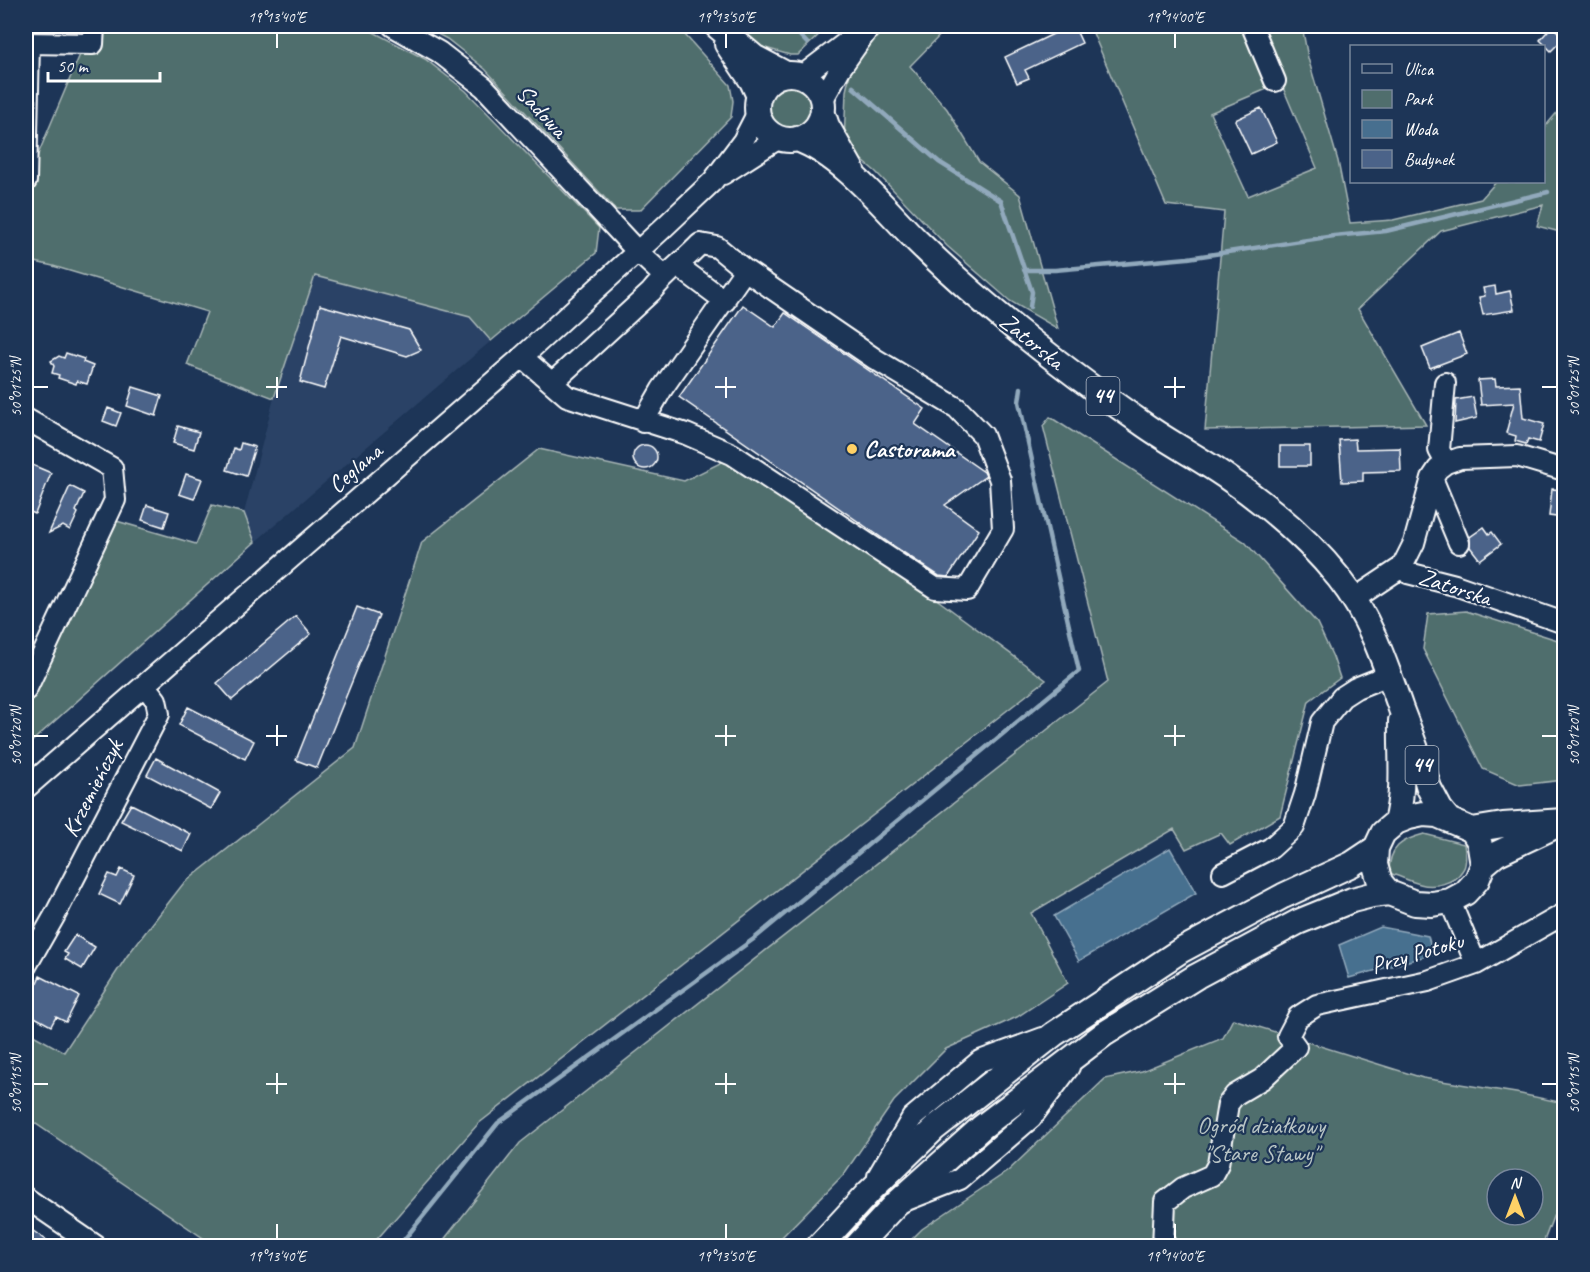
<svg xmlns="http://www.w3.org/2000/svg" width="1590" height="1272" viewBox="0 0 1590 1272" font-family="Caveat,sans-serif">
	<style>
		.built { fill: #2b4366 }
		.green { fill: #506e6d; stroke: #a8b6b6; stroke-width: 1.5; fill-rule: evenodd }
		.water { fill: #476f8f; stroke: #91a9bc; stroke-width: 1.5 }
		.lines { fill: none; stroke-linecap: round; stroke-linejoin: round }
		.stream { stroke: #91a9bc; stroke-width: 4.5 }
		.building { fill: #4b6389; stroke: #fff; stroke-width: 1.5 }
		.minor-casing { stroke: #fff; stroke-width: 24 }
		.major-casing { stroke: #fff; stroke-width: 28 }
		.minor { stroke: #1d3557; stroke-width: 20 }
		.major { stroke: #1d3557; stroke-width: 24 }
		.ticks { fill: none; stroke: #fff; stroke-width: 2 }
		.poi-dot { fill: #ffd166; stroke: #1d3557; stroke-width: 2 }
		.labels { text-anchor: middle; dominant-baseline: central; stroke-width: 4.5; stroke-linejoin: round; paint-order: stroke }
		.shield { fill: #1d3557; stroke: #bbc2cd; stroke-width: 1.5 }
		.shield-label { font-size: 22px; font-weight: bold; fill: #fff }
		.street-label { font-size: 24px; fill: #fff; stroke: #1d3557 }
		.poi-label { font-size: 24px; font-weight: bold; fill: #fff; stroke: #1d3557; text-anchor: start }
		.park-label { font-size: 24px; fill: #b9c5c5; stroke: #1d3557 }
		.neatline { fill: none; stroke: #fff; stroke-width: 2 }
		.ticks-label { font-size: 15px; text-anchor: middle; fill: #fff }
	</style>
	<rect width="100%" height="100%" fill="#1d3557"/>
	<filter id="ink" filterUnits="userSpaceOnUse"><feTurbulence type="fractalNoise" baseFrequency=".0167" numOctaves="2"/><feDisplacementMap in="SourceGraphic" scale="12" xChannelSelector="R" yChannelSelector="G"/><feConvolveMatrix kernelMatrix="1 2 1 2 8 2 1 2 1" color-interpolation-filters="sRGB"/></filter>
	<g filter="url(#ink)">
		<path class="built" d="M315 276 471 317 491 341 255 542 244 513 274 398Z"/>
		<path class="green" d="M92 26H362L425 59 466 91 599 228 596 253 491 341 470 317 315 276 274 398 187 365 207 312 53 266 26 260V163L34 164Z
			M422 26H677L730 85 733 101 731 117 640 210H616L485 69 447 39Z
			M734 26H828L798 55H790L755 45Z
			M886 26H949L910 66 947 109 979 162 1020 195 1058 329 1010 301 947 246 876 172 844 145 846 91 851 69Z
			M1090 26H1302L1308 58 1338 161 1350 223 1393 220 1481 199 1496 182H1544V128L1564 104V233L1537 226 1543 205 1441 231 1358 309 1426 425 1205 430 1224 212 1166 205ZM1281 83 1317 168 1248 196 1210 113Z
			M767 106a22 22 0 1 1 44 0a22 22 0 1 1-44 0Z
			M1050 417 1245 542 1317 623 1333 657 1340 678 1309 701 1280 816 1230 845 1221 833 1186 849 1174 829 1031 913 1068 983 1017 1017 946 1049 894 1101 844 1174 773 1246H439L520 1143 1108 682 1043 426Z
			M539 449 684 481 726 460 931 595 1046 680 478 1124 371 1246H215L26 1117V1031L64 1052 127 956 183 884 355 748 422 542Z
			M212 505 244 513 255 542 30 743 26 737V708L113 520 196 544Z
			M1466 611 1564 642V780L1520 785 1483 769 1423 649 1428 614Z
			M1424 834 1464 844C1465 852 1468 864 1462 871 1454 884 1433 888 1420 884 1409 881 1399 876 1389 873 1389 847 1401 840 1424 834Z
			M1233 1019 1423 1078 1516 1093 1564 1103V1188L1542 1246H905L922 1229 1008 1171 1105 1079 1142 1071 1223 1038ZM1497 1179H1533V1215H1497Z"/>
		<path class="water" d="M1170 848 1196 893 1079 961 1054 916Z
			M1381 927 1428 936 1433 954 1349 978 1339 945Z"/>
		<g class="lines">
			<path class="stream" d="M791 26 807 43
				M853 87 939 162 1001 201 1032 292 1030 307
				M1024 270H1055L1188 258 1334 236 1386 231 1548 192
				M399 1246 498 1123 755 938 1079 671 1019 402 1021 388"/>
		</g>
		<path class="building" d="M1070 26H1074L1082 43 1025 70 1029 78 1017 83 1005 57Z
			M1552 26 1564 38 1551 51 1540 40Z
			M1261 108 1277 142 1251 154 1235 120Z
			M1495 286 1496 294 1510 291 1514 310 1483 315 1479 297 1485 296 1483 288Z
			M320 305 409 330 421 350 407 356 341 336 324 389 300 382Z
			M743 305 775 327 785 313 925 409 915 424 984 472 986 476 945 505 979 530 948 577 939 576 892 545 679 397Z
			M1459 333 1467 354 1430 368 1422 348Z
			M66 353 84 359 83 362 93 366 87 384 77 381 76 384 58 378 59 375 52 373 54 366 51 361 59 356 64 358Z
			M1495 379 1496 386 1520 385 1523 418 1544 424 1539 442 1528 439 1526 444 1515 441 1516 436 1506 433 1514 403 1481 405 1478 380Z
			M133 387 162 396 156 416 127 406Z
			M1473 397 1477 418 1455 423 1456 400Z
			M108 408 121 413 116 426 103 421Z
			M178 426 199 432 194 449 173 443Z
			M1355 439 1356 449 1400 448 1401 471 1363 472V481L1342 482 1339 440Z
			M241 443 255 447 246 476 227 470 234 448 239 450Z
			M633 457a12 12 0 1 1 24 0a12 12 0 1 1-24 0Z
			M1280 446H1310V466H1280Z
			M30 464 51 473 35 514 26 510V475Z
			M186 474 202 479 194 499 179 494Z
			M70 486 84 493 76 511 78 513 70 530 63 526 49 533Z
			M1552 489 1564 490V518L1549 516Z
			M147 505 169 512 164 527 142 520Z
			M1484 527 1489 534 1492 532 1501 544 1480 560 1470 547V537Z
			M357 607 379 615 317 768 296 760Z
			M296 616 311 634 232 700 217 683Z
			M188 707 254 741 245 759 179 725Z
			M156 758 220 793 211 809 147 775Z
			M131 804 191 834 183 851 121 821Z
			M121 869 134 875 120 904 99 894 109 874 117 877Z
			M75 935 95 947 82 969 65 959 68 954 64 952Z
			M40 976 79 996 66 1022 56 1017 51 1026 29 1014 34 1005 28 1002Z
			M26 1226 39 1235 55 1246H26Z"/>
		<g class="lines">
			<g class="minor-casing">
				<path id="minor" d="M393 26 439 52 484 87 637 251 664 276
					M1252 26 1275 81
					M26 43 93 44 94 26
					M802 76 856 35
					M823 99 840 69 870 26
					M723 174 779 138
					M26 181 29 43
					M700 244 717 247 745 270 875 359 957 408 983 435 1000 480 1003 529 967 590 935 588 732 454 686 434 567 396 552 383 651 292C665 274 684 261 700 244Z
					M678 266 725 301
					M522 357 552 383
					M1445 383 1439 450 1446 463
					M26 419 112 468 115 500 26 690
					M643 422 662 389 745 270
					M1432 478 1459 543
					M1402 567 1414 543 1432 478 1438 469 1446 463 1460 458 1517 456 1564 470
					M1354 599 1402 567 1408 573 1455 585 1564 623
					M26 788 522 357 660 231 713 181 743 141 758 112
					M1223 873 1271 848 1294 827 1305 794 1322 722 1342 697 1356 688 1391 674
					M1450 901 1476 964
					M26 966 55 915 159 714 156 700 144 685
					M878 1176 912 1118 980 1061 1043 1038
					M26 1198 96 1246
					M904 1201 960 1179 1031 1118 1069 1067
					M1163 1246 1165 1202 1183 1188 1212 1175 1218 1164 1228 1104 1235 1095 1262 1079 1296 1047 1288 1036 1298 1017 1317 1005 1428 981 1476 964 1564 914"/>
			</g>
			<g class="major-casing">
				<path id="major" d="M717 26 754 57 786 74
					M727 44 752 81 759 96
					M757 107a33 33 0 1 1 66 0a33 33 0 1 1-66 0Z
					M823 114 827 126 852 170
					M797 139C842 155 883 207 917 241 987 310 1065 370 1146 426 1172 444 1199 458 1225 476 1268 505 1307 538 1339 578 1370 617 1385 663 1401 709 1411 735 1421 761 1429 788L1440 809 1449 820
					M1396 822C1405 789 1400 755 1401 721
					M1472 830 1503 825 1564 821
					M1483 865 1496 854 1555 826
					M819 1246 869 1192 935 1128 1054 1034 1180 951 1283 896 1352 864 1376 848
					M857 1246 896 1204 982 1127 1104 1034 1197 976 1298 922 1352 900 1372 895 1389 893 1415 903 1432 904 1450 901 1465 893 1477 880 1483 865 1479 841 1472 830 1437 815 1423 814 1409 817 1396 822 1383 833 1376 848 1375 865 1380 882 1389 893"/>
			</g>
			<use href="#minor" class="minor"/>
			<use href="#major" class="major"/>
		</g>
	</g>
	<path class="ticks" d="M277 33V48M726 33V48M1175 33V48M277 377V398M726 377V398M1175 377V398M33 387H48M266 387H287M715 387H736M1164 387H1185M1542 387H1557M277 725V746M726 725V746M1175 725V746M33 736H48M266 736H287M715 736H736M1164 736H1185M1542 736H1557M277 1073V1094M726 1073V1094M1175 1073V1094M33 1084H48M266 1084H287M715 1084H736M1164 1084H1185M1542 1084H1557M277 1224V1239M726 1224V1239M1175 1224V1239"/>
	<circle class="poi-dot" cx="852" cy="449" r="6"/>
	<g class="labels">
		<g class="shield">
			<rect x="1086.5" y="377" width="33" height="38" rx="4.5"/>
			<rect x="1405.5" y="746" width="33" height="38" rx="4.5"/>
		</g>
		<g class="shield-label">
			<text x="1103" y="396">44</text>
			<text x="1422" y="765">44</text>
		</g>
		<g class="street-label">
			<text transform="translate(542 111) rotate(47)">Sadowa</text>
			<text transform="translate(1032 341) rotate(39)">Zatorska</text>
			<text transform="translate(355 468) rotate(-41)">Ceglana</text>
			<text transform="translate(1455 587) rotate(18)">Zatorska</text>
			<text transform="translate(92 788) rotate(-63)">Krzemieńczyk</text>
			<text transform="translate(1417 953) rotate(-16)">Przy Potoku</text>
		</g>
		<g class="poi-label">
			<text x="864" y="449">Castorama</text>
		</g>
		<g class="park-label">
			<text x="1261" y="1125">Ogród działkowy<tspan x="1261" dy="28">"Stare Stawy"</tspan></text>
		</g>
	</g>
	<rect width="1590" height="1272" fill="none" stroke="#1d3557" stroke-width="66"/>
	<rect x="1350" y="45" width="195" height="138" fill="#1d3557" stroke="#77869a" stroke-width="1.5"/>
	<rect x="1362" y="64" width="30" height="9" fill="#1d3557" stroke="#77869a" stroke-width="1.5"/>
	<text x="1404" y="75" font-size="18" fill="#ffffff">Ulica</text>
	<rect x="1362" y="90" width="30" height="18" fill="#506e6d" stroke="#77869a" stroke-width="1.5"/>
	<text x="1404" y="105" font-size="18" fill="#ffffff">Park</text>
	<rect x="1362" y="120" width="30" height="18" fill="#476f8f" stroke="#77869a" stroke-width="1.5"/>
	<text x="1404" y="135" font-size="18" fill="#ffffff">Woda</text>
	<rect x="1362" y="150" width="30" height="18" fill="#4b6389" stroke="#77869a" stroke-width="1.5"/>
	<text x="1404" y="165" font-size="18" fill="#ffffff">Budynek</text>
	<g transform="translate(1515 1197)"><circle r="28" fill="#1d3557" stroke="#77869a" stroke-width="1.5"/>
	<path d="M0-4.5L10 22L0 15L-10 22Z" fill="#ffd166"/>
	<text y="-9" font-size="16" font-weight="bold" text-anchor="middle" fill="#ffffff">N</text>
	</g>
	<path d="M48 72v9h112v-9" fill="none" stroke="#ffffff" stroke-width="3"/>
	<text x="57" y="72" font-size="18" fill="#ffffff" stroke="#1d3557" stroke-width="4.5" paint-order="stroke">50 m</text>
	<rect x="33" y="33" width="1524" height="1206" class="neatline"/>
	<g class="ticks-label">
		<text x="277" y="22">19°13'40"E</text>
		<text x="726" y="22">19°13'50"E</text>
		<text x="1175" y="22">19°14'00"E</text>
		<text transform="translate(16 387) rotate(-90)" y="5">50°01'25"N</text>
		<text transform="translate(1574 387) rotate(-90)" y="5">50°01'25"N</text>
		<text transform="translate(16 736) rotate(-90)" y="5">50°01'20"N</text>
		<text transform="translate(1574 736) rotate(-90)" y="5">50°01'20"N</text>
		<text transform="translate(16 1084) rotate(-90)" y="5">50°01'15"N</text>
		<text transform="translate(1574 1084) rotate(-90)" y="5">50°01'15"N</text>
		<text x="277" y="1261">19°13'40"E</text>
		<text x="726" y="1261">19°13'50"E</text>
		<text x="1175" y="1261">19°14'00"E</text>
	</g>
</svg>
